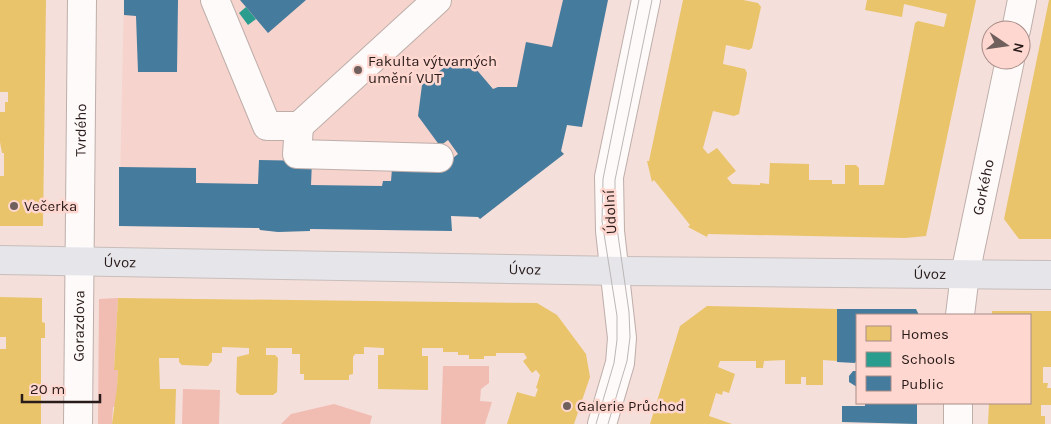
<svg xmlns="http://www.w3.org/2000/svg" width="1051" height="424" viewBox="0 0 1051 424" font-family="Karla,sans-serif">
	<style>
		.built { fill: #f6d3cc }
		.green { fill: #f1bcb2 }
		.homes { fill: #e9c46a }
		.schools { fill: #2a9d8f }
		.public { fill: #457b9d }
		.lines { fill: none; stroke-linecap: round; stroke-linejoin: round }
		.minor-casing { stroke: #beaeaa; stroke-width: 30 }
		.major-casing { stroke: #c8bebb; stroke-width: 30 }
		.minor { stroke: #fdfaf9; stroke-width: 28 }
		.major { stroke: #e5e5ea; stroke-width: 28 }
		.tram { stroke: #bcb7b6; stroke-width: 1 }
		.poi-dot { fill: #70605d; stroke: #fed8d0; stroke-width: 2 }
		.labels { text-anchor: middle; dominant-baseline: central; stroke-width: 5; stroke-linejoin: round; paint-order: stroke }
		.poi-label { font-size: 15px; fill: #291b19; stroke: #fed8d0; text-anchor: start }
		.street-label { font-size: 15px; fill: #291b19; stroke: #fed8d0 }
	</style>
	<rect width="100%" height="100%" fill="#f4dfda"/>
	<path class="built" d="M124 0H608L582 127 567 125 561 151 564 154 480 219 478 217 451 216 284 232 260 230 259 228 119 226Z"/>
	<path class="green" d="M118 298 114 370H118L116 407H113L112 424H98L99 299Z
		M443 366H489V383L481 389 480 401 492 402 485 424H441Z
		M183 389 220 390 219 424H182Z
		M334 404 372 416 370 424H281L291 414Z"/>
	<path class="homes" d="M0 0H46L43 226H0V176H4V153H2L0 142V112H5V102H8V92H0Z
		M683 0H743L758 3 761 7 752 48 749 50 726 45 723 64 745 69 747 73 739 114 734 116 713 111 703 148 708 154 717 148 736 171 727 178 732 184 760 185V183L769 184 770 163 809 164V180H832V184H845V165H856L859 168V185H884L915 23 918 21 944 27 947 14 904 4 902 17 865 10 867 0H976L926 236 905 238 708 234 707 237 688 227 690 225 654 180 652 182 647 161H649Z
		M1049 0H1051V239H1019L1004 219Z
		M0 297 42 298V322L45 323V338H41V424H0V349H6V337H0Z
		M118 298 537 303 557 315 586 354 590 377 574 424H507L517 392 535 397 538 389 536 388 540 375 536 370 532 373 523 361 527 358 524 353H496V356H484V359H469V355H458V352H443V348H422V356H428V390L378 389V355H384V348L364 347V354H355L353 357V374L349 375V380H304V374H300V354H292V348H266V355H275L278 358 277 392 273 395H240L236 392 237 357 249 354V348L222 347V353H212V361L208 366 182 365 179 362V358H159L160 389H176L175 424H112L117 387 118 370H114Z
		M707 306 837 309V361L823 360V385H806V377H801V384H785V360L764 361 763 368H756V361H720L718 367 735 374 729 393 723 391 722 395 716 393 709 416 732 424H650L680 326Z
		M992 311H1051V367H1043V383H1048L1047 388H1051V405H1041V416H1045V424H988L989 403H1030V315H992Z"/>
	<path class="schools" d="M246 7 256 19 248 25 239 13Z"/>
	<path class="public" d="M124 0H178L177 72H138L136 16 124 15Z
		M240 0H306L268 33Z
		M563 0H608L582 127 567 125 561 151 564 154 480 219 478 217 451 216 452 231 310 229V231L278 232 260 230 259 228 119 226V167L196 168V183L258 184 259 160 312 161 311 185 382 186 383 181H391L392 169 446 170 447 163 458 154 448 140 440 146 418 116 422 85 446 66 476 69 493 89 498 87H517L526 42 552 47Z
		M837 309H916L919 315H857V359L855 363 837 362Z
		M853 371H857V387L849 382V376Z
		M865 403H917V424L842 422V406H865Z"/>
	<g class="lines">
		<g class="minor-casing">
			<g id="minor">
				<path d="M215 0 267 126H299L437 0"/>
				<path d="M1016 30 1022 0"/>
				<path d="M299 126 297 154 439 158"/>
				<path id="s1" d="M960 315 965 274 1010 60"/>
				<path id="s2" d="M78 424 82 0"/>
				<path d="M602 424 620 363 622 338 610 231 609 177 646 0"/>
				<path d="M958 424V403"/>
			</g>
		</g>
		<g class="major-casing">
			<g id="major">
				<path id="s3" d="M0 260 622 271 1051 275"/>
			</g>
		</g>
		<use href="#minor" class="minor"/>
		<use href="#major" class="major"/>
		<path class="tram" d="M596 424 614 363 617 340V316L602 221 603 179 639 0
			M608 424 627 361 630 337 629 312 615 214V180L652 0"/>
	</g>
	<g class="poi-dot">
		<circle cx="358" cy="70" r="5"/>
		<circle cx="14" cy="206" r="5"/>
		<circle cx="567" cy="406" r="5"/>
	</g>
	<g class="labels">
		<g class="poi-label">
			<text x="368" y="61">Fakulta výtvarných<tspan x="368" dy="17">umění VUT</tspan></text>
			<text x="24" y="206">Večerka</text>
			<text x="577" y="406">Galerie Průchod</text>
		</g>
		<g class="street-label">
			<text stroke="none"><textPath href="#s2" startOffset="294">Tvrdého</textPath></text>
			<text stroke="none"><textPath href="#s1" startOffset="130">Gorkého</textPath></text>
			<text transform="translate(610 212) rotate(-93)">Údolní</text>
			<text stroke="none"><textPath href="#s3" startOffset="120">Úvoz</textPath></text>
			<text stroke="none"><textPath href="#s3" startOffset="525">Úvoz</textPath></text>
			<text stroke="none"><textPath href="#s3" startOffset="930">Úvoz</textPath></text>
			<text stroke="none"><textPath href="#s2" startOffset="98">Gorazdova</textPath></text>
		</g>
	</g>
	<rect x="856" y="314" width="175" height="90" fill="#fed8d0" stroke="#a98c87"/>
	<rect x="866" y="326" width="25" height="15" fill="#e9c46a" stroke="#a98c87"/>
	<text x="901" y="339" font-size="15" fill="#291b19">Homes</text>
	<rect x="866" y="352" width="25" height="15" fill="#2a9d8f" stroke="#a98c87"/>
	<text x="901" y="364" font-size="15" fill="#291b19">Schools</text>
	<rect x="866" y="376" width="25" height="15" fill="#457b9d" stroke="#a98c87"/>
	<text x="901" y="389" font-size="15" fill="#291b19">Public</text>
	<g transform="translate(1006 45) rotate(103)"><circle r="24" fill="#fed8d0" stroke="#a98c87"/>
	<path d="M0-4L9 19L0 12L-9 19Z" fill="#70605d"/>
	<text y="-8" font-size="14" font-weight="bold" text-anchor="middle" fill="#291b19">N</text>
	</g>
	<path d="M22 394v8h78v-8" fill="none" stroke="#291b19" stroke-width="2.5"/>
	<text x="30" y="394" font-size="15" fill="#291b19" stroke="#fed8d0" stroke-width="4" paint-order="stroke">20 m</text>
</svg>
